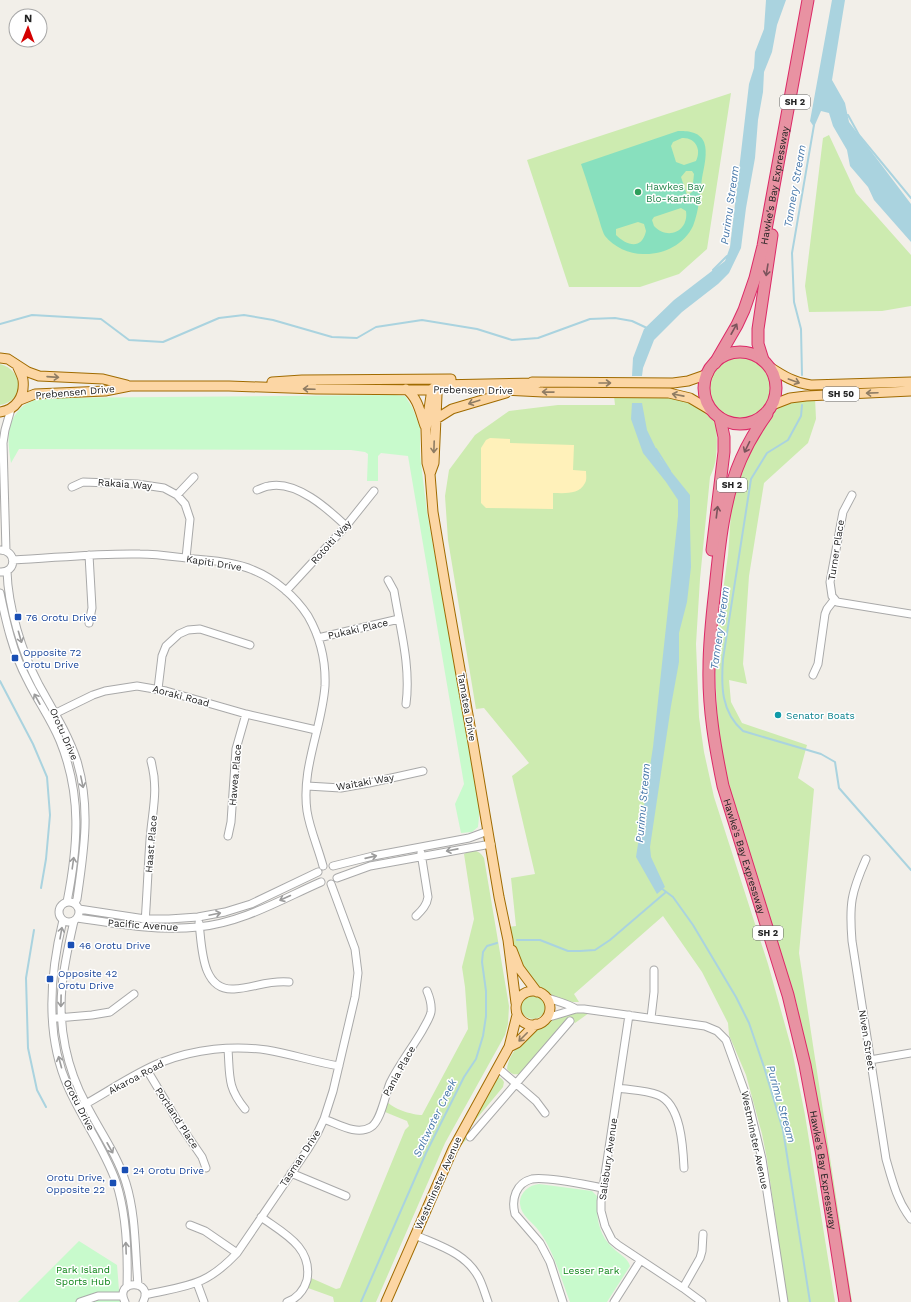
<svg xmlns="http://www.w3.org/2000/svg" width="911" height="1302" viewBox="0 0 911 1302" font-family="'Work Sans',sans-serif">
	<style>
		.grass { fill: #cdebb0 }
		.sand { fill: #fff1ba }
		.park { fill: #c8facc }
		.pitch { fill: #88e0be; fill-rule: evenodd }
		.water { fill: #aad3df }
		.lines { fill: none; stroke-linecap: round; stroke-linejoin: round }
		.stream { stroke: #aad3df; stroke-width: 2 }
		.minor-casing { stroke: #a9a9a9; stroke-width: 9 }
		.major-casing { stroke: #a06b00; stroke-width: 11 }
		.highway-casing { stroke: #dc2a67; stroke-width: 13 }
		.minor { stroke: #fff; stroke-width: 7 }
		.major { stroke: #fcd6a4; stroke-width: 9 }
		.highway { stroke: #e892a2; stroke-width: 11 }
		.oneway { stroke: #7b545c }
		.oneway2 { stroke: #8f7c63 }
		.oneway3 { stroke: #9c9c9c }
		.leisure-dot { fill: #2e9e5b; stroke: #fff; stroke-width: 1.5 }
		.transit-dot { fill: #1a4fb4; stroke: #fff; stroke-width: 1.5 }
		.culture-dot { fill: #0f9aa8; stroke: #fff; stroke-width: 1.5 }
		.labels { text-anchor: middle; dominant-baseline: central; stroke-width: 3; stroke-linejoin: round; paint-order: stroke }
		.shield { fill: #fff; stroke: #646464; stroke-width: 1 }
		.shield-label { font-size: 9px; font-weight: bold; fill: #222 }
		.leisure-label { font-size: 10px; fill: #27864d; stroke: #fff; text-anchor: start }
		.street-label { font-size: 10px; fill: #222; stroke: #fff }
		.transit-label { font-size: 10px; fill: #164399; stroke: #fff; text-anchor: start }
		.culture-label { font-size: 10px; fill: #0d838f; stroke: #fff; text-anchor: start }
		.park-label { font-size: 10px; fill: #0c8416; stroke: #fff }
		.water-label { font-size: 11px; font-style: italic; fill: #4a7aab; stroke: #fff }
	</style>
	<rect width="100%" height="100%" fill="#f2efe9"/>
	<path class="grass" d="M731 93 707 249 679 274 640 287H569L527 160Z
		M829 135 856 193 911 255V306L882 311 809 312 805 286 823 138Z
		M709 389a31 31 0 1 1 62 0a31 31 0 1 1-62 0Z
		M0 364C24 370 25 401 0 405Z
		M614 396C631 396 649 394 666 396 681 398 709 408 715 423 718 430 717 454 715 463 714 468 712 472 710 477L700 579 696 644 699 717 704 752 714 797 768 964 792 1050 805 1115 835 1302H787L767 1159 762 1134 746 1075 729 1035 728 1023 702 972 663 916 574 994 579 1002C559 1003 531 989 521 971 519 968 518 963 517 960 514 949 510 938 507 927L516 926 511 878 535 874 512 776 529 763 484 708 476 709 448 540 445 496 449 470 475 435 509 411 558 405H615Z
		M815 398 816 419 808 443 764 483 749 576 743 664 747 684 729 680 731 702 742 723 807 745 798 778 814 789 799 953 852 1302H849L817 1101 796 1001 735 810 724 767 718 732 715 665 717 634 728 555 732 499 740 473 750 448 771 415 776 409 783 405 796 401Z
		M472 850C478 851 481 853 484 858L509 1006 508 1024 505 1035 445 1143 376 1302H334L333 1297 308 1288 311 1278 336 1289 340 1288 405 1130 409 1126 407 1121 385 1112 380 1113 387 1101C392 1109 413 1115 422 1115L468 1029 465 987 462 967 474 919 464 854Z
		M521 1007a12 12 0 1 1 24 0a12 12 0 1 1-24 0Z
		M576 1013H589L575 1023 570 1019 520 1074C514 1075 511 1074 507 1069 508 1051 534 1028 549 1021 557 1016 567 1014 576 1013Z
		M496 1077C500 1077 502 1078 504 1082L503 1087 463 1135 467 1139 451 1155 454 1145 494 1079Z"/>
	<path class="sand" d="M490 438 510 439V443L574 445 573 470 586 471C586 474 587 480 585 483 579 495 564 493 553 493V509L486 508 481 503V448L486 440Z"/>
	<path class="park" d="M395 395 405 396 412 407 420 427V455L427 512 480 807 478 827 472 832 461 833 455 804 464 784 408 456 381 453 378 456V481H367L368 454 365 452 351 450 19 449 11 463C8 444 5 424 20 409 24 404 33 401 39 398Z
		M539 1184 592 1191 597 1196C596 1216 598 1235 613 1248 619 1254 628 1258 630 1266L607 1302H570C561 1279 554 1251 539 1231 533 1222 521 1216 520 1204 519 1193 529 1185 539 1184Z
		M79 1241 117 1265 120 1302H18Z"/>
	<path class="pitch" d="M678 131C687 131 699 131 704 142 708 152 704 167 702 178 700 193 699 211 693 226 684 245 663 255 643 254 629 254 614 247 605 236 602 231 600 222 598 216 592 198 587 181 581 164ZM682 138C695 137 702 149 696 161L684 165 676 162 671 146 673 142ZM686 171H692L694 174 692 192 688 195H687L681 177ZM681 208 686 211C689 231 668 241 654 226L652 220 654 217ZM638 222 644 224 646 231C642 250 627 246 616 235V229Z"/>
	<path class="water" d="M766 0H786L777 25 772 52 764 72 763 92 758 120 755 158 746 208 741 248 729 273 718 284 682 312 654 340 643 368 642 376H632L633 358 644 329 674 300 725 261 730 247 749 84 754 68 755 52 764 29Z
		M832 0H845L832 80 845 103 849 122 911 204V242L874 200 868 187 850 166 847 150 833 126 829 113 821 111 814 127 810 121Z
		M632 403H642L647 430 661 459 690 495V526L691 567 687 602 679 633V662L671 706 650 847 651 857 665 887 657 894 636 857 653 747 678 516V500L666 482 643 453 631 419Z"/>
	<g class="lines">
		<path class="stream" d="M848 115 859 135 911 198
			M713 270 727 256
			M0 324 32 315 101 319 129 340 163 342 219 318 244 315 273 320 332 337 357 338 376 327 422 320 477 329 512 340 538 338 590 319 615 318 632 321 647 328
			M802 375 801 329 794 302 792 253 814 125
			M802 405 801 416 788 440 767 453 751 479 723 659C721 686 721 712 743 731L821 754 835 762 839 788 911 870
			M656 449 670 471
			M0 681 33 744 47 777 50 815 46 859 41 888
			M661 888 673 897 693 925 736 997 749 1023 764 1067 783 1130 810 1302
			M34 930 26 978 28 1048 37 1090 46 1107
			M517 940H540L568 951H580L595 950 610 940 666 892
			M361 1302 426 1153 464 1077 476 1059 483 1036 486 1016V991L482 962 483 952 487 946 497 943"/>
		<g class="minor-casing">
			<path id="minor" d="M72 487 83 482 137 484 164 488 177 495 185 504 190 519 186 558
				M257 490C261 489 265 486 269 486 296 480 328 509 346 526
				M177 495 194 477
				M852 495 843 512 830 582 832 596 837 602 911 614
				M0 550C17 550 17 573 0 572
				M6 551 3 443 5 430 11 409
				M89 555 92 608 89 623
				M13 560C55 558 97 553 140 554 158 554 176 557 194 559 213 561 235 562 253 570 275 579 295 596 308 616 320 637 326 661 325 686 322 728 301 768 307 811 310 830 318 847 323 866
				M7 571C8 607 22 653 39 685 53 710 68 734 77 761 91 808 84 851 77 899L75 903
				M388 580 394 591C400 628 411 666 406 704
				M286 591 346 526 374 491
				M0 593C6 622 13 653 27 679 37 700 51 719 60 741 82 795 78 846 67 902
				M318 638 399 619
				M813 675 818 664 825 614 827 609 834 600
				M158 689 162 656 166 646 179 634 188 630 200 629 250 645
				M52 715 93 695 105 691 137 686 166 691 246 714 316 730
				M307 786 341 788 369 783 423 771
				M228 836 231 822 236 749 246 714
				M866 859C851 893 849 904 852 941L886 1159C892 1180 897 1201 911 1219
				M333 866 373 856 469 838 488 831
				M337 878 370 866 491 844
				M59 912a10 10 0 1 1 20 0a10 10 0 1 1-20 0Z
				M79 909 145 919H169L198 917 225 912 251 904 318 872
				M416 916C422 910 427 905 428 897L421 853
				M77 918C117 924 158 931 198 927 242 923 282 899 321 882
				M63 920C50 973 45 1035 68 1087 82 1119 104 1148 116 1182 127 1215 128 1252 127 1287
				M74 921C69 943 64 964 62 987 58 1027 67 1069 86 1104 99 1130 117 1154 126 1183 136 1215 135 1251 138 1285
				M145 923C147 895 148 868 150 840 152 811 159 791 151 761
				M199 923C202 946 201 991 234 989 254 988 267 980 289 982
				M545 997C555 1001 567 1003 576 1009
				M629 1015 601 1201V1211L605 1226 612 1240 618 1245 683 1288 702 1302
				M57 1018 92 1015 110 1012 134 994
				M546 1018 576 1009H584L705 1026 717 1031 726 1040 748 1101 762 1159 784 1302
				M651 1018 654 992V970
				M228 1049C230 1076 227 1087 245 1109
				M870 1060 911 1053
				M498 1068 536 1101 545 1113
				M147 1070 180 1125 202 1157 206 1168
				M618 1088C631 1090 646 1090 658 1095 681 1104 683 1147 684 1168
				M82 1106C108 1092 134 1073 162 1062 195 1049 233 1045 267 1050 291 1054 315 1062 339 1066
				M324 1119C338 1124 357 1136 371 1127 381 1121 385 1095 390 1083 399 1065 412 1048 422 1031 425 1025 430 1018 431 1012 432 1004 430 998 427 991
				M470 1137 570 1021
				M291 1173 346 1196
				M261 1217C283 1233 313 1247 307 1280 304 1290 298 1298 287 1302
				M190 1225 205 1231 237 1253
				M415 1235C440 1246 466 1253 479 1278 483 1286 485 1294 488 1302
				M197 1283 204 1302
				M683 1288 700 1258 702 1251 703 1234
				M145 1295C188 1285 205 1287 237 1253L308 1149 317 1134 324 1119 333 1091 355 997 358 973 355 949 331 884
				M80 1302 98 1296H123
				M125 1302C113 1279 155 1279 143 1302
				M563 1302 550 1262 540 1243 515 1214C511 1199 516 1183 532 1179 547 1176 586 1185 603 1188
				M614 1302 640 1261"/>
		</g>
		<g class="major-casing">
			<path id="major" d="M0 358 8 359 28 372 39 376 103 379 127 385
				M768 366C782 375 794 383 811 385L911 382
				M272 382 302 380 451 379
				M532 382 673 383 688 381 708 374
				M406 389C418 398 420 412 425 426
				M486 389 543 392 669 393 690 398 712 411
				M20 400 35 394 105 391 130 386H229L316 389 437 390
				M772 405 790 398 806 396 911 391
				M0 412C16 410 25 396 23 380 22 375 19 370 17 365
				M436 419 452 409 506 393
				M430 474 434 463 437 395 436 390
				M512 950 519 968 537 992
				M516 1008a17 17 0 1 1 34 0a17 17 0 1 1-34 0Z
				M516 1003 508 940 499 897 473 743 446 590 433 512 430 474 427 463 426 429 432 389 438 385 538 383
				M509 1047 517 1043 536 1024
				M386 1302 453 1149 509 1047 517 1015"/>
		</g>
		<g class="highway-casing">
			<g id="highway">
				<circle cx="740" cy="388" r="36"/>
				<path d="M763 360 758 344V329L772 235"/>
				<path id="s1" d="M715 363 737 325 744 310 755 278 763 246 808 0"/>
				<path id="s2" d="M767 414C757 428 748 443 741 459 724 497 719 548 715 589 712 615 709 642 709 668 708 708 715 747 723 786L788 995 805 1065 821 1150 845 1302"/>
				<path d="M712 550 724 452V437L720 418"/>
			</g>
		</g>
		<use href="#minor" class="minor"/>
		<use href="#major" class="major"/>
		<use href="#highway" class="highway"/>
	</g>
	<defs><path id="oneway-shaft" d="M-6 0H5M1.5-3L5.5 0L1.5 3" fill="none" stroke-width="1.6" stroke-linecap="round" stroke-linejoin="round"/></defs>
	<g class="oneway">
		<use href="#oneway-shaft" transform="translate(767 270) rotate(99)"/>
		<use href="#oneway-shaft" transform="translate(734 329) rotate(-61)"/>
		<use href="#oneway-shaft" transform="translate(747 447) rotate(116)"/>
		<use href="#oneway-shaft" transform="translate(717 512) rotate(-83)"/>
	</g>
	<g class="oneway2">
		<use href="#oneway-shaft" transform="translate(53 377) rotate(4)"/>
		<use href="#oneway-shaft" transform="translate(794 381) rotate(20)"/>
		<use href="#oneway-shaft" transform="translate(605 383)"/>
		<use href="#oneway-shaft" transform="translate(309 389) rotate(-178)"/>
		<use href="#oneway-shaft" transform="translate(548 392) rotate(-179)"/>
		<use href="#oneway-shaft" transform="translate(872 393) rotate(178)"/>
		<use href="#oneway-shaft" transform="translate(678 395) rotate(-169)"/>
		<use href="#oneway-shaft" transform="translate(474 402) rotate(162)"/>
		<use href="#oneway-shaft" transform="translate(434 447) rotate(92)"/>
		<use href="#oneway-shaft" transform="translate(523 1037) rotate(135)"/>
	</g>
	<g class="oneway3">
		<use href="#oneway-shaft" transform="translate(20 637) rotate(74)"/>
		<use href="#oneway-shaft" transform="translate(37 699) rotate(-119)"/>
		<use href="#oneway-shaft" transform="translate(82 782) rotate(78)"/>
		<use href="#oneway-shaft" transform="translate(452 850) rotate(169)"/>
		<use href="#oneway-shaft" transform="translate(371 857) rotate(-13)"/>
		<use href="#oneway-shaft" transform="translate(73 863) rotate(-82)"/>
		<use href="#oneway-shaft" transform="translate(285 898) rotate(156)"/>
		<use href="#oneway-shaft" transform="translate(215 914) rotate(-12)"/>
		<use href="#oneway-shaft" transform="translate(61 933) rotate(-80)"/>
		<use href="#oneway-shaft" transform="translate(61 1001) rotate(91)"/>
		<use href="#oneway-shaft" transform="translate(60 1062) rotate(-105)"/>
		<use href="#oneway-shaft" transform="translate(110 1148) rotate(61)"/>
		<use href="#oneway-shaft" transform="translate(126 1248) rotate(-92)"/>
	</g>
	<circle class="leisure-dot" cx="638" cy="192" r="4"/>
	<g class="transit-dot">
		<rect x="14" y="613" width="8" height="8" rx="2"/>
		<rect x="11" y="654" width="8" height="8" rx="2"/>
		<rect x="67" y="941" width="8" height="8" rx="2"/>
		<rect x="46" y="975" width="8" height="8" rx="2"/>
		<rect x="121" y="1166" width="8" height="8" rx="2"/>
		<rect x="109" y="1179" width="8" height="8" rx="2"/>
	</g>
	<circle class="culture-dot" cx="778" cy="715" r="4"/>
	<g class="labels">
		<g class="shield">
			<rect x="780" y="95" width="30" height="14" rx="3"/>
			<rect x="823" y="387" width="36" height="14" rx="3"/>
			<rect x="717" y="478" width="30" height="14" rx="3"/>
			<rect x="753" y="926" width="30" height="14" rx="3"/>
		</g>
		<g class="shield-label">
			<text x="795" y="102">SH 2</text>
			<text x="841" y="394">SH 50</text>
			<text x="732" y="485">SH 2</text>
			<text x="768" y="933">SH 2</text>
		</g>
		<g class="leisure-label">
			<text x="646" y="186">Hawkes Bay<tspan x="646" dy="12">Blo-Karting</tspan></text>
		</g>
		<g class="street-label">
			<text stroke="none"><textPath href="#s1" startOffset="189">Hawke's Bay Expressway</textPath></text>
			<text transform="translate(473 390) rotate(1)">Prebensen Drive</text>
			<text transform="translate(75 392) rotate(-5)">Prebensen Drive</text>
			<text transform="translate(125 484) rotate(4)">Rakaia Way</text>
			<text transform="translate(331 542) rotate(-48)">Rotoiti Way</text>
			<text transform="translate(836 550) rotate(-81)">Turner Place</text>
			<text transform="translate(214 563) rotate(9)">Kapiti Drive</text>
			<text transform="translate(358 629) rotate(-13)">Pukaki Place</text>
			<text transform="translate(181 696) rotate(15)">Aoraki Road</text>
			<text transform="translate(467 707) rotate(80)">Tamatea Drive</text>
			<text transform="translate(64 734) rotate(66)">Orotu Drive</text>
			<text transform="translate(235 775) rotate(-85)">Hawea Place</text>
			<text transform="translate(365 782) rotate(-10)">Waitaki Way</text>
			<text transform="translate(151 844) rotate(-85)">Haast Place</text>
			<text stroke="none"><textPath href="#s2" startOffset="457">Hawke's Bay Expressway</textPath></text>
			<text transform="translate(143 925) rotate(4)">Pacific Avenue</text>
			<text transform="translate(867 1040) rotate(81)">Niven Street</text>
			<text transform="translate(399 1071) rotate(-61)">Pania Place</text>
			<text transform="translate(136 1077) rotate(-28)">Akaroa Road</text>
			<text transform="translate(79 1105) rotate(63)">Orotu Drive</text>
			<text transform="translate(177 1118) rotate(57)">Portland Place</text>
			<text transform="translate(755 1140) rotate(78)">Westminster Avenue</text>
			<text transform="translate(300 1158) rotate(-57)">Tasman Drive</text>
			<text transform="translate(608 1159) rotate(-82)">Salisbury Avenue</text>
			<text stroke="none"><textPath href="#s2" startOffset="781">Hawke's Bay Expressway</textPath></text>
			<text transform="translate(438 1183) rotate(-66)">Westminster Avenue</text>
		</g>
		<g class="transit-label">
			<text x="26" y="617">76 Orotu Drive</text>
			<text x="23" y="652">Opposite 72<tspan x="23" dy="12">Orotu Drive</tspan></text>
			<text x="79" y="945">46 Orotu Drive</text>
			<text x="58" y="973">Opposite 42<tspan x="58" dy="12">Orotu Drive</tspan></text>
			<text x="133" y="1170">24 Orotu Drive</text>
			<text x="105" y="1177" text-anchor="end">Orotu Drive,<tspan x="105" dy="12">Opposite 22</tspan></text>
		</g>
		<g class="culture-label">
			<text x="786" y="715">Senator Boats</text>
		</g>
		<g class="park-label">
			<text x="83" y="1269">Park Island<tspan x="83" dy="12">Sports Hub</tspan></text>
			<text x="591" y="1270">Lesser Park</text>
		</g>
		<g class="water-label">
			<text transform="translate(795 186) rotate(-80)">Tannery Stream</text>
			<text transform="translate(730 205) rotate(-82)">Purimu Stream</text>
			<text transform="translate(720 628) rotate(-82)">Tannery Stream</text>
			<text transform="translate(643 803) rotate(-85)">Purimu Stream</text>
			<text transform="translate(781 1104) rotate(74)">Purimu Stream</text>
			<text transform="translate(435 1118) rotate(-64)">Saltwater Creek</text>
		</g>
	</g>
	<g transform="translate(28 28) rotate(1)"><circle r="19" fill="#ffffff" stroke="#a7a7a7"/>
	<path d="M0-3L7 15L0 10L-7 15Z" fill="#d40000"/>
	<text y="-6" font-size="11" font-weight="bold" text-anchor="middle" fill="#222222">N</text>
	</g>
</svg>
